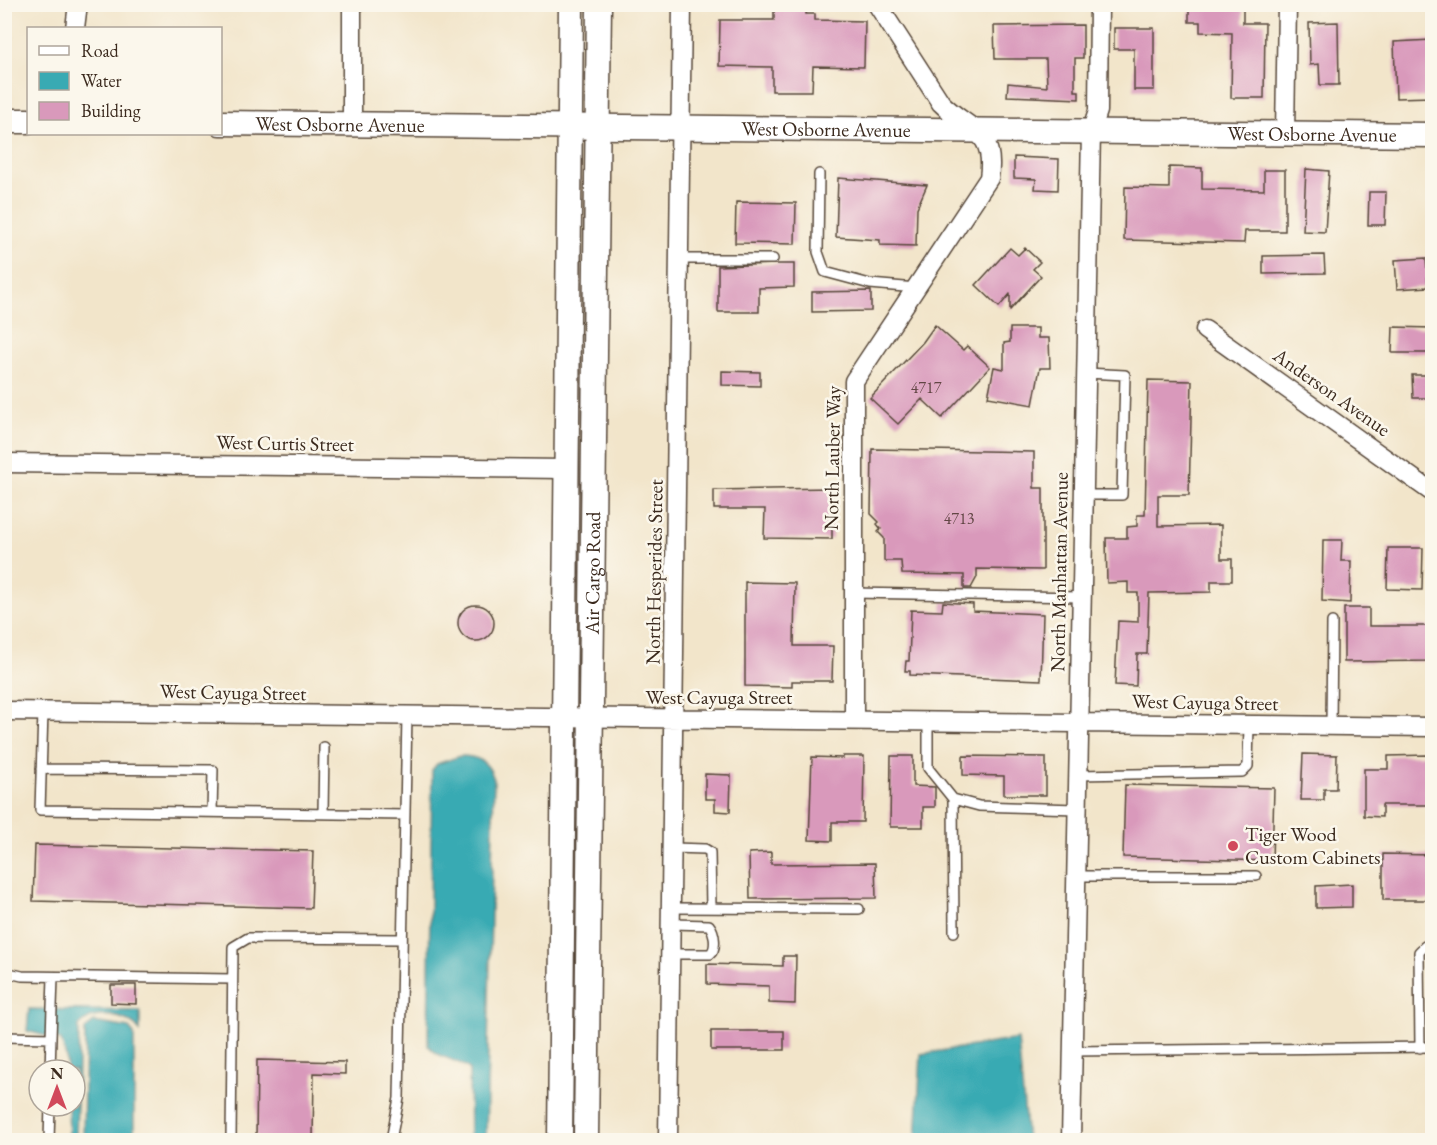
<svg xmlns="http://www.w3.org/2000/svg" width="1437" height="1145" viewBox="0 0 1437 1145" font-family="'EB Garamond',serif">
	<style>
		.water { fill: #39aab3; stroke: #3a6a68; stroke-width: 1.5 }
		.building { fill: #d999bb }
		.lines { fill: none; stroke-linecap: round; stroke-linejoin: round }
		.lane-casing { stroke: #564638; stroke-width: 12 }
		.street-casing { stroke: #564638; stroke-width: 21 }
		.secondary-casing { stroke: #564638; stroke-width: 27 }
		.lane { stroke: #fff; stroke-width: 9 }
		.street { stroke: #fff; stroke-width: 18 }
		.secondary { stroke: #fff; stroke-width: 24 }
		.poi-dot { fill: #d1495b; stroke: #fbf7ec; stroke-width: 2 }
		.labels { text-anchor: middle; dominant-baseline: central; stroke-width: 5; stroke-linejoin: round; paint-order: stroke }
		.number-label { font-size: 16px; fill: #624645 }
		.street-label { font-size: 20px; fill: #3b2a1e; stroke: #fbf7ec }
		.poi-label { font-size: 20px; fill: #3b2a1e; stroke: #fbf7ec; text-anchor: start }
	</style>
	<rect width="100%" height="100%" fill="#fbf7ec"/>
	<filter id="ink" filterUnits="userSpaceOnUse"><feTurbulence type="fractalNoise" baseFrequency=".0167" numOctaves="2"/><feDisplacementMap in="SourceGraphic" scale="12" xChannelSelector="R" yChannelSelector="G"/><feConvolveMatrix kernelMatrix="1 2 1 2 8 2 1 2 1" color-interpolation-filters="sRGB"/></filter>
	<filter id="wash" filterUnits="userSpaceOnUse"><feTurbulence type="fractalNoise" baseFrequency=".008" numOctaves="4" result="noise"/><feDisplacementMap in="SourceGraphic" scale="24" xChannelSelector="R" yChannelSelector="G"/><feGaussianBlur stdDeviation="1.35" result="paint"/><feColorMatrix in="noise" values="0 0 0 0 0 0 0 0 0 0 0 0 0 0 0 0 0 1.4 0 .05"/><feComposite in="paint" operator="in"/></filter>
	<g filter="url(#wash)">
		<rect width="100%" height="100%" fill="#f2e5ca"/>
		<path class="water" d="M460 756C478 756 488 761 494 779L486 1140H470L469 1069C456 1058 439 1060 428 1045L432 770 437 764Z
			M29 1009 140 1011V1031C127 1014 94 1009 79 1026L76 1140H69L68 1106H75V1070H67L66 1057 61 1040 27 1031Z
			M94 1022 129 1028 134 1034V1140H83L85 1029Z
			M1018 1039 1027 1140H916L921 1054Z"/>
		<g id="blocks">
			<path class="building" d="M774 4H806V14H815V20L865 21 864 67 813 66 812 91H772V67L719 66 720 20H774Z
				M1189 4H1243V23H1265L1264 98H1231L1232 33 1200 32V22H1189Z
				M1338 22 1339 85H1320L1319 64 1310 65 1309 23Z
				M1083 25V58H1075V91H1079V99L1007 96 1008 83 1047 87 1046 59H995L994 26Z
				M1114 28H1154V90H1134V49H1114Z
				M1432 40V97L1396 98 1394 42Z
				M1014 157 1059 159 1058 190 1035 189 1036 179 1014 178Z
				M1169 167 1202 168V189L1264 190V170H1285V231H1245L1244 243 1124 240 1125 187 1169 188Z
				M1306 169 1329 171 1325 232 1303 231Z
				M838 178 927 185 917 208 916 246 880 245V240L836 237Z
				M1369 192H1386L1385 225H1368Z
				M736 202 796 203 795 244 735 243Z
				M1010 248 1018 255 1025 248 1040 262 1033 269 1041 276 1010 310V294L999 307 976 285Z
				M1324 255 1325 273 1263 274V256Z
				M1426 258 1428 287 1397 289 1395 260Z
				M777 264H794V287L759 288V312H718V266Z
				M871 291V311L812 312V292Z
				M935 325 963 350 967 346 990 367 942 418 922 399 898 424 870 398 923 342Z
				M1393 327 1432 328V353H1392Z
				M1010 328H1038V338H1049L1050 368H1040L1033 405 988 397 994 367 1004 369V343L1010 342Z
				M722 371 760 372V386L722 385Z
				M1412 375H1432V398H1413Z
				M1148 380 1192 381 1189 495H1158V526L1221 525V559H1232V581H1211V592L1149 593 1147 654H1137L1136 686 1115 685 1118 621 1138 622V593H1128V582L1107 583 1106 538H1127V527L1137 526V515H1145Z
				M872 449 1034 452V488H1043V570L977 569V577L971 588H964V575L902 574 901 561H884V538L878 532 881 529 877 524 879 522 871 514Z
				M832 488V539L764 538 765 509H714V490Z
				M1323 540H1342L1341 561H1351L1350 603 1322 601Z
				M1388 548H1423L1422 590 1387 589Z
				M745 582 795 583 794 646H833L832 681H792V687L745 686Z
				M943 602 973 604V611L1043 614 1041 680 910 675V671H905L906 661H909L911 610 942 611Z
				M458 623a18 18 0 1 1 36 0a18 18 0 1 1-36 0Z
				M1344 608H1369V626H1432V661L1344 662Z
				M1303 754 1337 755 1336 789H1324V800H1301Z
				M1428 755V805H1382V817L1364 816V769H1388V756Z
				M843 756H864L863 822H832V841L809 840 812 757 843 758Z
				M891 756H913V786L935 787V807H923V827H890Z
				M963 756 1046 757V795H1004V776L963 775Z
				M705 774 731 775 730 812 715 811V799H705Z
				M1125 785 1274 788 1272 861 1123 857Z
				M35 845 313 851 311 908 33 901Z
				M771 852V864L875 863 876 898 750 899 749 853Z
				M1383 854 1432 855V900H1383Z
				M1352 884V907L1316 908V886Z
				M783 956H796L795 1004 769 1003V986L707 984V964L783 966Z
				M111 985H136V1004L111 1003Z
				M711 1031H784V1050H711Z
				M257 1060 345 1062V1074L314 1073 313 1140H256Z"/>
		</g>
	</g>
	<g filter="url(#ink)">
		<use href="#blocks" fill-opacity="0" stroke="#564638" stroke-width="1.5"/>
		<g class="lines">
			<g class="lane-casing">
				<path id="lane" d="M819 174 818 252 825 272 870 284 916 288
					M680 259H773
					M1083 495H1122L1125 375 1086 373
					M853 593 1081 597
					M43 712 40 810 405 815
					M928 721V768L953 799 979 806 1077 809
					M1331 726 1332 622
					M41 769 213 770 212 812
					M1078 775 1242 772 1248 766 1249 725
					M953 799 954 932
					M323 814 324 747
					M673 848 705 849 710 852 711 908
					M1076 876H1256
					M672 908 859 909
					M671 954H710C717 949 715 932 709 925L672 924
					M4 972 22 976 232 979
					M4 1037 51 1038 53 977
					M1420 1048 1419 952 1425 946 1432 947
					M1072 1051 1432 1047
					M50 1070 51 1038
					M49 1140 50 1106
					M231 1140 233 947 248 938 402 939
					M391 1140 399 1098 407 716"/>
			</g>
			<g class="street-casing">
				<path id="street" d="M352 4V124
					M75 28 78 4
					M1285 134 1287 4
					M1205 330 1432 492
					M4 463 564 469
					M4 711 1432 727
					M854 720V381L989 178C996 129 969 131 941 103L877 4
					M668 1140 682 4
					M1071 1140 1091 132 1098 111 1099 4"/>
			</g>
			<g class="secondary-casing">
				<g id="secondary">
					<path d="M4 121H28"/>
					<path id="s1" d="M220 123 1432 135"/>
					<path d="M560 1140 571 4"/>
					<path id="s2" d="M586 1140 599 4"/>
				</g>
			</g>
			<use href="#lane" class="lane"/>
			<use href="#street" class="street"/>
			<use href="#secondary" class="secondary"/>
		</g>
	</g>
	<circle class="poi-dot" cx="1233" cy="846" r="6"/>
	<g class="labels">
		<g class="number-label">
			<text x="926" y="387">4717</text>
			<text x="959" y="518">4713</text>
		</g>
		<g class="street-label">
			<text stroke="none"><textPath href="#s1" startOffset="120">West Osborne Avenue</textPath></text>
			<text stroke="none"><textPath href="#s1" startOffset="606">West Osborne Avenue</textPath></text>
			<text stroke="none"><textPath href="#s1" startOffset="1092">West Osborne Avenue</textPath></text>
			<text transform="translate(1332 392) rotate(35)">Anderson Avenue</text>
			<text transform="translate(285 443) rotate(1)">West Curtis Street</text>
			<text transform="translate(832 458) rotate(-89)">North Lauber Way</text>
			<text transform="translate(654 572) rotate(-89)">North Hesperides Street</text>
			<text transform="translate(1059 572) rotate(-89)">North Manhattan Avenue</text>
			<text stroke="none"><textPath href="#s2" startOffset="567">Air Cargo Road</textPath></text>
			<text transform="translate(233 692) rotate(1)">West Cayuga Street</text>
			<text x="719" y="697">West Cayuga Street</text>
			<text transform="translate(1205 702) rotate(1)">West Cayuga Street</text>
		</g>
		<g class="poi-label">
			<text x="1245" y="834">Tiger Wood<tspan x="1245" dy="23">Custom Cabinets</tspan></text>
		</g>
	</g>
	<rect width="1437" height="1145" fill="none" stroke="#fbf7ec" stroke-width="24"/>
	<rect x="27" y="27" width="195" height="108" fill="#fbf7ec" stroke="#aea59a" stroke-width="1.5"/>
	<rect x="39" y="46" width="30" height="9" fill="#ffffff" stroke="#aea59a" stroke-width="1.5"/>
	<text x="81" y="57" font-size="18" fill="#3b2a1e">Road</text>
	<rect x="39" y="72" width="30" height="18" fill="#39aab3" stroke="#aea59a" stroke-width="1.5"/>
	<text x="81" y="87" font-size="18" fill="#3b2a1e">Water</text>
	<rect x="39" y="102" width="30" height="18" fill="#d999bb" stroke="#aea59a" stroke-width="1.5"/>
	<text x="81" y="117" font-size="18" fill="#3b2a1e">Building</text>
	<g transform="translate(57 1088)"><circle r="28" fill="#fbf7ec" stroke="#aea59a" stroke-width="1.5"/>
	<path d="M0-4.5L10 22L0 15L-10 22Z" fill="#d1495b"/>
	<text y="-9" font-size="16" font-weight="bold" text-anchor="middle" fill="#3b2a1e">N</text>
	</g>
</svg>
